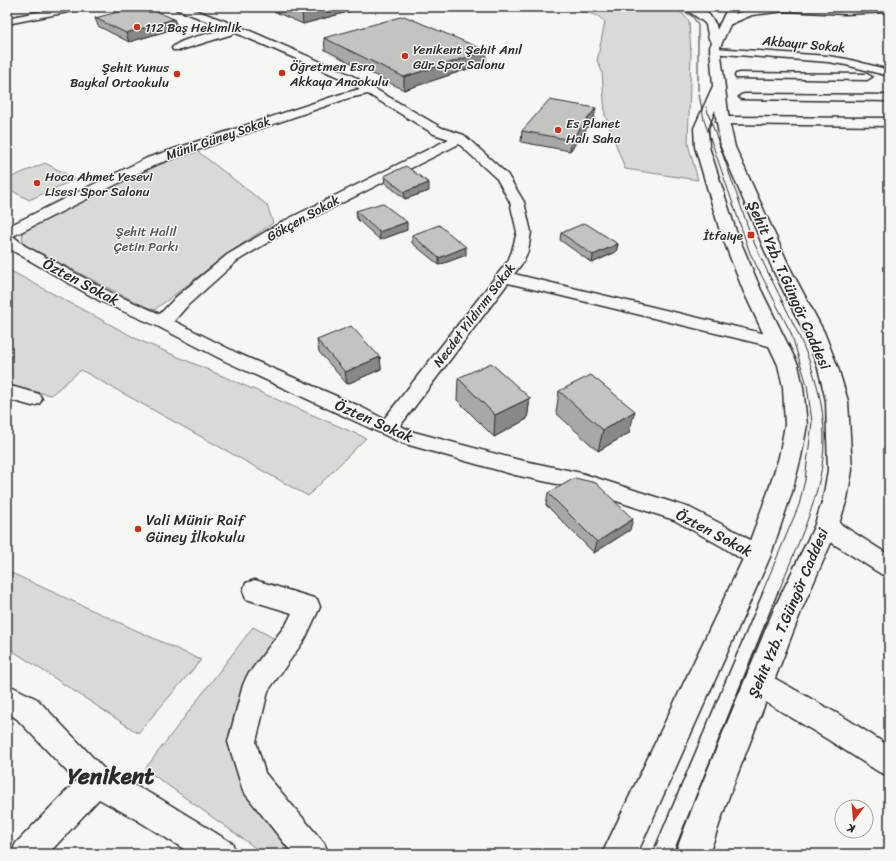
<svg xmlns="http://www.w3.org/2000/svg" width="896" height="861" viewBox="0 0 896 861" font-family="Sriracha,sans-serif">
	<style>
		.green { fill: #d9d9d5; stroke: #828280 }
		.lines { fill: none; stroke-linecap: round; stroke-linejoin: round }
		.minor-casing { stroke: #2b2b2b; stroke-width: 3 }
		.major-casing { stroke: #2b2b2b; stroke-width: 3 }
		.highway-casing { stroke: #2b2b2b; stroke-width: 3 }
		.minor { fill: #f6f6f2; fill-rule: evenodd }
		.major { fill: #f6f6f2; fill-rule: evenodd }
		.highway { fill: #f6f6f2; fill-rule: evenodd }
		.tram-far1 { stroke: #2b2b2b; stroke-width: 1 }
		.tram { stroke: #2b2b2b; stroke-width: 1.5 }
		.wall { fill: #a8a8a5; stroke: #2b2b2b }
		.shaded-wall { fill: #888886; stroke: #2b2b2b }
		.building { fill: #c3c3c0; stroke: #2b2b2b }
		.poi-dot { fill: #c8321e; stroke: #f6f6f2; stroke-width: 1.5 }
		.labels { text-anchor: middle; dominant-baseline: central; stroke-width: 3; stroke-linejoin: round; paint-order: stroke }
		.far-poi-label { font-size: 13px; fill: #2b2b2b; stroke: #f6f6f2; text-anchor: start }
		.far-street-label { font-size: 13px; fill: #2b2b2b; stroke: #f6f6f2 }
		.far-park-label { font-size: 13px; fill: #565656; stroke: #f6f6f2 }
		.street-label { font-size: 15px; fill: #2b2b2b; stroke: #f6f6f2 }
		.poi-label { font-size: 15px; fill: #2b2b2b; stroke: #f6f6f2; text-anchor: start }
		.near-district-label { font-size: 23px; font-weight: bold; fill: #2b2b2b; stroke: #f6f6f2 }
	</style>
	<rect width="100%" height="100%" fill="#f6f6f2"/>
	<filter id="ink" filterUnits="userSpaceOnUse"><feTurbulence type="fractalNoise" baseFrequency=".025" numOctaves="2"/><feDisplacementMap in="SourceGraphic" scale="8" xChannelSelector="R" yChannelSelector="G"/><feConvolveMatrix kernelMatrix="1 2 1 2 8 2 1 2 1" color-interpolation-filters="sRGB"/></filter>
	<g filter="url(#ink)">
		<path class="green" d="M541 7H671L683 14 689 21 691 54 688 144 698 180 625 169 605 115 602 71 597 61 605 22 598 16 584 12Z
			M197 151 267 205 273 223 232 251 153 311 23 244 22 231 35 222 168 161Z
			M45 163 76 179 29 200 7 188V179Z
			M7 269 139 340 366 438 308 496 81 370 51 395 7 386Z
			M7 571 201 660 138 733 7 647Z
			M253 627 277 640 229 733 265 814 295 854H264L145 769Z"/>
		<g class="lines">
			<g class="minor-casing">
				<path id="minor" d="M175 7H187L241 27 351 75 442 128 464 135 507 174 524 202 531 232 528 251 523 262 514 274 783 338 786 342 783 346 777 348 508 283 400 426 414 432 515 459 581 473 690 508 739 533 765 550 769 557 765 564 757 567 749 564 723 547 674 520 580 489 515 475 402 443 225 361 157 326 100 301 15 252 7 246V227L147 158 341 94 360 89 343 79 236 33 181 50H173L172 48C180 38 214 33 227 29L176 9ZM368 94 434 134 449 139 280 223 227 255 176 297 160 314 112 293 25 246 13 236 157 164 349 98ZM459 144 497 179 510 202 517 232 512 251 508 261 384 419 359 406 237 353 174 321 188 305 237 261 290 229Z
					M715 48 828 56 847 59 889 70V76L846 65 828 62 711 53 710 51Z
					M740 73 867 74 872 77 867 80 736 78 735 76 736 74Z
					M745 94 889 95V101L741 99 739 97 741 95Z
					M722 117 889 118V126L718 124 716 121 718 118Z
					M7 385 39 394 42 399 39 404 32 406 7 399Z
					M826 518 834 520 889 555V577L881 574 818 534 815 527 818 520Z
					M255 580 317 599 320 607 305 639 268 691 256 742 265 773 324 843 329 854H293L243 791 228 742 243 685 247 676 287 623 292 613 246 599 243 591 246 583Z
					M758 670 767 674 847 719 889 746V776L879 772 827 739 749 692 745 683 749 674Z
					M7 684 37 699 106 771 159 798 232 843 237 854H192L137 820 99 799 48 854H11L16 843 76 781 17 719 7 712Z"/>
			</g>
			<g class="major-casing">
				<path id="major" d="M63 7H83L78 10 7 24V18Z
					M694 7H704L716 25 717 30 728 7H738L720 47 729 121 735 147 791 270 824 332 838 368 848 401 852 470 847 499 838 527 802 609 729 796 709 854H675L697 796 774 609 814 527 823 499 828 470 826 401 818 368 804 332 773 270 721 147 715 110 708 128 709 147 736 231 761 290 798 365 803 387 807 425 801 457 792 492 770 557 637 854H602L744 557 768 492 779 457 785 425 783 387 778 365 743 290 720 231 695 147 694 128 713 86 710 47 712 42 709 39 706 25Z"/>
			</g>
			<g class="highway-casing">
				<path id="highway" d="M683 7H695L714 21 709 24 705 23Z
					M759 7H889V12L845 14 784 11 752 15 724 27 719 24 734 14Z"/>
			</g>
			<use href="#minor" class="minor"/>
			<use href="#major" class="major"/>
			<use href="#highway" class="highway"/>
			<path class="tram-far1" d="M677 7 693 17 698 25V89L704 120 750 253 791 333 807 385 812 422 805 480 799 505 762 593
				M706 107C717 138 728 170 739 201 745 217 749 233 756 247 784 310 825 368 824 440 824 493 797 544 778 593"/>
			<path class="tram" d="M652 854 763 592
				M673 854 778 592"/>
		</g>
		<path class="wall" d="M264 7H366L303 24Z
			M95 18 174 19 177 28 129 42 98 26Z
			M324 38 486 63 404 90 325 50Z
			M594 118 570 151 521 142 522 131Z
			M384 176 429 191 405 199 385 183Z
			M356 211 407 230 380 240 357 219Z
			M561 233 618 244 616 252 592 263 560 240Z
			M412 235 466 255 439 265 412 243Z
			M317 340 380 357 381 369 347 384 319 352Z
			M458 378 530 398 527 419 494 437 457 400Z
			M559 391 629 433 598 451 556 413Z
			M548 493 630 530 594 553 546 505Z"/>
		<path class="shaded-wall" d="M324 7H366L303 24 302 13Z
			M174 19 177 28 129 42 126 33Z
			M487 51 486 63 404 90V77Z
			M596 108 594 118 570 151 571 140Z
			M429 183V191L405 199 404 192Z
			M407 222V230L380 240 379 232Z
			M618 244 616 252 592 263 593 255Z
			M466 247V255L439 265V258Z
			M380 357 381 369 347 384 345 372Z
			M530 398 527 419 494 437 495 415Z
			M635 411 629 433 598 451 603 430Z
			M633 519 630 530 594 553 597 542Z"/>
		<path class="building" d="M137 7H146L174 19 126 33 95 18Z
			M288 7H324L302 13Z
			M404 16 487 51 404 77 324 38Z
			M549 100 596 108 571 140 522 131Z
			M406 166 429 183 404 192 384 176Z
			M382 203 407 222 379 232 356 211Z
			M585 223 618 244 593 255 561 233Z
			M439 225 466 247 439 258 412 235Z
			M351 326 380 357 345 372 317 340Z
			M491 363 530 398 495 415 458 378Z
			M591 375 635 411 603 430 559 391Z
			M575 478 596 483 633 519 597 542 548 493Z"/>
	</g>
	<g class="poi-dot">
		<circle cx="137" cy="27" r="4"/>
		<circle cx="405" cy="56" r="4"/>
		<circle cx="282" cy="73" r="4"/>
		<circle cx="177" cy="74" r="4"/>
		<circle cx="558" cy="130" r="4"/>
		<circle cx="37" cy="183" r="4"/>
		<rect x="747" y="231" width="8" height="8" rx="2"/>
		<circle cx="138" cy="529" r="4"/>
	</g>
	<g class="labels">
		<g class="far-poi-label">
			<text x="145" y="27">112 Baş Hekimlik</text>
			<text x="413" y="49">Yenikent Şehit Anıl<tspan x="413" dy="15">Gür Spor Salonu</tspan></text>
			<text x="290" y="66">Öğretmen Esra<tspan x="290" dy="15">Akkaya Anaokulu</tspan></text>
			<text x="169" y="67" text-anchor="end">Şehit Yunus<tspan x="169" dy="15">Baykal Ortaokulu</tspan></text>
			<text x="566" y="123">Es Planet<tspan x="566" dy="15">Halı Saha</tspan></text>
			<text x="45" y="176">Hoca Ahmet Yesevi<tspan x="45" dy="15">Lisesi Spor Salonu</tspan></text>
			<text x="743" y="235" text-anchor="end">İtfaiye</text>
		</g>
		<g class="far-street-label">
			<text transform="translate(804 44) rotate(5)">Akbayır Sokak</text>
			<text transform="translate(218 138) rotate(-19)">Münir Güney Sokak</text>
			<text transform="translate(303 218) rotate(-29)">Gökçen Sokak</text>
			<text transform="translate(474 315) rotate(-53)">Necdet Yıldırım Sokak</text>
		</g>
		<g class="far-park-label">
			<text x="146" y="231">Şehit Halil<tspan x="146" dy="15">Çetin Parkı</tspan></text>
		</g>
		<g class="street-label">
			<text transform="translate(81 282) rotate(28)">Özten Sokak</text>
			<text transform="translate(789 285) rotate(66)">Şehit Yzb. T.Güngör Caddesi</text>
			<text transform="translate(374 421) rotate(24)">Özten Sokak</text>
			<text transform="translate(714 533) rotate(28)">Özten Sokak</text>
			<text transform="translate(788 613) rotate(-67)">Şehit Yzb. T.Güngör Caddesi</text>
		</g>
		<g class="poi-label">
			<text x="146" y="520">Vali Münir Raif<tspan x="146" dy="17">Güney İlkokulu</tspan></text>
		</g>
		<g class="near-district-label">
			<text x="111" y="776">Yenikent</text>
		</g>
	</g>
	<rect width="896" height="861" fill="none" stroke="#f6f6f2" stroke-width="24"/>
	<rect x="12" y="12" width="872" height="837" fill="none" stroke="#2b2b2b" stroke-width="1.5" filter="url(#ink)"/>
	<g transform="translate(854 819) rotate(196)"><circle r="19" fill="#f6f6f2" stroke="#a5a5a2"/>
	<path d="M0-3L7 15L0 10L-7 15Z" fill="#c8321e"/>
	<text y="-6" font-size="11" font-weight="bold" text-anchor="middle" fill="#2b2b2b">K</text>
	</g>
</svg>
